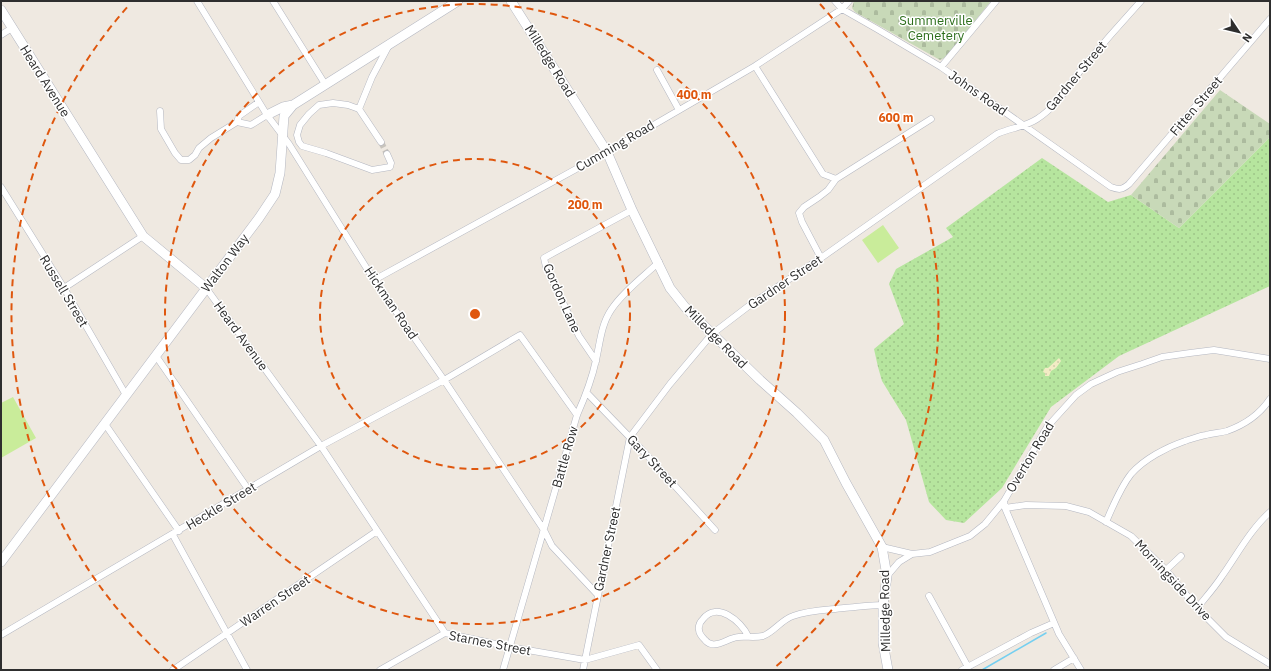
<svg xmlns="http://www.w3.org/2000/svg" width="1271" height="671" viewBox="0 0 1271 671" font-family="'IBM Plex Sans',sans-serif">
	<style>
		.grass { fill: url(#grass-dots) }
		.sand { fill: url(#sand-dots) }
		.cemetery { fill: url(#cemetery-stones) }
		.pitch { fill: #c9ec9a }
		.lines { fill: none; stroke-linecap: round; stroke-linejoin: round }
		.stream { stroke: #75cff0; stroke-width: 1.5 }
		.street-tunnel { stroke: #c8c4bd; stroke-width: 6; stroke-dasharray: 6 3; stroke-linecap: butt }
		.street-casing { stroke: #b4b7c1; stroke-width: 7 }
		.secondary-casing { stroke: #b4b7c1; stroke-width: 10 }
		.street { stroke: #fff; stroke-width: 6 }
		.secondary { stroke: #fff; stroke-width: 9 }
		.ring { fill: none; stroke: #df570e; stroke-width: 2; stroke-dasharray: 7 5 }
		.labels { text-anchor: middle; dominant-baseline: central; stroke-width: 3; stroke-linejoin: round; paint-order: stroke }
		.park-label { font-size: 13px; fill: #2c6e1b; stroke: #fff }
		.street-label { font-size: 13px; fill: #2e2e2e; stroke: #fff }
		.centre { fill: #df570e; stroke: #fff; stroke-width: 2 }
		.ring-label { font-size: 12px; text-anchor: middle; font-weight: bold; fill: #df570e; stroke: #fff; stroke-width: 3; stroke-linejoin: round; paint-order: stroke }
	</style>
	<defs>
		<pattern id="grass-dots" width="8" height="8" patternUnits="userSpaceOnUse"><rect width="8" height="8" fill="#b6e59e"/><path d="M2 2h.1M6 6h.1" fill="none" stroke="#9dc588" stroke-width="1.8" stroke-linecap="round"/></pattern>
		<pattern id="sand-dots" width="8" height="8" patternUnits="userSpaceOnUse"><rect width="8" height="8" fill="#f3ecc5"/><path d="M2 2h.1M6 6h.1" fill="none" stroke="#d1cbaa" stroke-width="1.8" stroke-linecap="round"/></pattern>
		<pattern id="cemetery-stones" width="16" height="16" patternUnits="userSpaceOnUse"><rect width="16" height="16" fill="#c8d9b8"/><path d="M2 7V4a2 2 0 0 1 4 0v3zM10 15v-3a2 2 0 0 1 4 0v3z" fill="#acbb9e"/></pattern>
	</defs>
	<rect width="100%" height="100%" fill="#efe9e1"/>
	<path class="grass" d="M1270 137V286L1119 356 1051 407 1002 488 964 523 946 520 929 502 906 420 882 381 878 367 874 349 904 324 889 284 896 269 953 237 946 228 1042 158 1108 202 1131 195 1179 228Z"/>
	<path class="sand" d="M1059 358 1061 361 1056 368 1051 371 1049 376H1045V373L1043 372 1045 368H1048Z"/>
	<path class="cemetery" d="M854 1H991L950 52 944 58 940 60 855 12 852 8Z
		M1220 90 1270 124V137L1179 228 1131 195Z"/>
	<path class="pitch" d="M883 225 899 248 878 263 862 240Z
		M13 397 36 438 1 458V403Z"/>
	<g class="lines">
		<path class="stream" d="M982 670 1046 633"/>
		<path class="street-tunnel" d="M381 142 387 154"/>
		<g class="street-casing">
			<path id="street" d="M197 1 267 115 289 144 374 280 444 380 544 530 552 546 597 594
				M273 1 325 84
				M835 1 842 9 877 29 941 67 1111 187C1119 190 1122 190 1129 184L1270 19
				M1 35 12 28
				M755 66 823 174 836 179
				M941 67 996 1
				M657 70 679 110
				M359 109 348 105 333 103 319 105 309 114 300 125 297 135 299 142 302 146 326 153 372 170 390 167 391 163 387 154
				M160 111 161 129 175 153 181 160H189L195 155 199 148 211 138 237 122 239 116 259 102
				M237 122 251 125 267 115
				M381 142 359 109 372 77 389 45
				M1 187 64 288 126 395
				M821 258 802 222 799 213 804 207 819 197 828 190 836 179 931 119
				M374 280 607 152 731 80 755 66 842 9 849 1
				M64 288 143 236
				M206 288 321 446 445 633
				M156 356 248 489
				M596 361 579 336 546 267 544 258 632 210
				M587 393 644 452 715 530
				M105 424 179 531
				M1004 501 1005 508 1026 505 1066 506 1089 512 1131 536 1166 570 1197 608 1226 637 1270 664
				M1005 508 1059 634 1081 670
				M1106 522C1113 506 1120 488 1131 474 1144 459 1167 447 1185 441 1192 439 1199 436 1206 435 1213 433 1220 433 1227 431 1244 425 1260 414 1270 399
				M173 535 247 670
				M882 547 912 554 930 552 970 536 985 524 1004 501 1047 427 1076 395 1091 384 1117 372 1142 364 1162 357 1190 353 1214 350 1270 359
				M1166 570 1181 556
				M887 576 899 562 912 554
				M929 596 968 667
				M1197 608C1206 597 1215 587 1222 576 1237 555 1250 530 1270 512
				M1 635 321 446 444 380 520 335 577 415
				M748 636C741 621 717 601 703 619 700 622 698 625 699 630 699 633 702 637 705 640 714 651 727 638 738 637 746 636 755 638 763 636 774 632 781 620 793 616 809 610 827 610 844 608 857 607 870 605 883 605
				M173 670 377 531
				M380 670 445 633 510 647 585 660 639 645 657 670
				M503 670 577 415C585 397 592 379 596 360 600 343 601 325 611 310 623 292 643 277 659 262
				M583 670 630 437 670 384 712 334 750 305 821 258 997 134C1010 128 1025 127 1037 119 1055 108 1067 88 1080 71 1100 47 1120 24 1141 1
				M962 670 1031 633 1054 623
				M1054 670 1074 658"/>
		</g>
		<g class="secondary-casing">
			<path id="secondary" d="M511 1 607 152 632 210 670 288 685 307 696 318 760 380 797 413 824 440 846 483 882 547 887 576 883 605V643L888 670
				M1 10 143 236 206 288
				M267 115 283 107 293 105
				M1 562 259 218 275 194 280 173 284 116 293 105 458 1"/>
		</g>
		<use href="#street" class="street"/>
		<use href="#secondary" class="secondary"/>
	</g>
	<g class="ring">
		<circle cx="475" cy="314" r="155"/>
		<circle cx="475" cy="314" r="310"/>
		<path d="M177 669A464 464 0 0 1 130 4M820 4A464 464 0 0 1 773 669"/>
	</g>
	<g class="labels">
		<g class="park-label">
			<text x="936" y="20">Summerville<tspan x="936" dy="15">Cemetery</tspan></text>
		</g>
		<g class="street-label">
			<text transform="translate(550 61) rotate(58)">Milledge Road</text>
			<text transform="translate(1076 76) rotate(-50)">Gardner Street</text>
			<text transform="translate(45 81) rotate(58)">Heard Avenue</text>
			<text transform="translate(978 93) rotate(35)">Johns Road</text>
			<text transform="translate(1196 106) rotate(-50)">Fitten Street</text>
			<text transform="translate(615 146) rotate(-30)">Cumming Road</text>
			<text transform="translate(225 263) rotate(-53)">Walton Way</text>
			<text transform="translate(785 282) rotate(-34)">Gardner Street</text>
			<text transform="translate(64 291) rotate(59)">Russell Street</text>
			<text transform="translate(562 298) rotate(66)">Gordon Lane</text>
			<text transform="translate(391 303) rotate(56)">Hickman Road</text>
			<text transform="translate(241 336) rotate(54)">Heard Avenue</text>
			<text transform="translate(716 337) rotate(45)">Milledge Road</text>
			<text transform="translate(565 457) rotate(-74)">Battle Row</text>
			<text transform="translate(1030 457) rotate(-59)">Overton Road</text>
			<text transform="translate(652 461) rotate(47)">Gary Street</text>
			<text transform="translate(221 506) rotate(-31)">Heckle Street</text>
			<text transform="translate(607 549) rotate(-78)">Gardner Street</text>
			<text transform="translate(1173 580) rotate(47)">Morningside Drive</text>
			<text transform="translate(275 601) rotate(-34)">Warren Street</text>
			<text transform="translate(885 611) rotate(-91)">Milledge Road</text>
			<text transform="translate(490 643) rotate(11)">Starnes Street</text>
		</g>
	</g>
	<circle cx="475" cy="314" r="6" class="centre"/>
	<g class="ring-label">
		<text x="694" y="99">400 m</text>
		<text x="896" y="122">600 m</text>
		<text x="585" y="209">200 m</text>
	</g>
	<rect width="1271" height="671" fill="none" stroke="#2e2e2e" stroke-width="4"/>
	<g transform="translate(1239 32) rotate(125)" stroke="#ffffff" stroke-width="3" paint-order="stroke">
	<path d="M0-3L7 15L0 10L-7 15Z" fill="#2e2e2e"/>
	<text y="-6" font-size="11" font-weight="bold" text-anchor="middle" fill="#2e2e2e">N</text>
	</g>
</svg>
